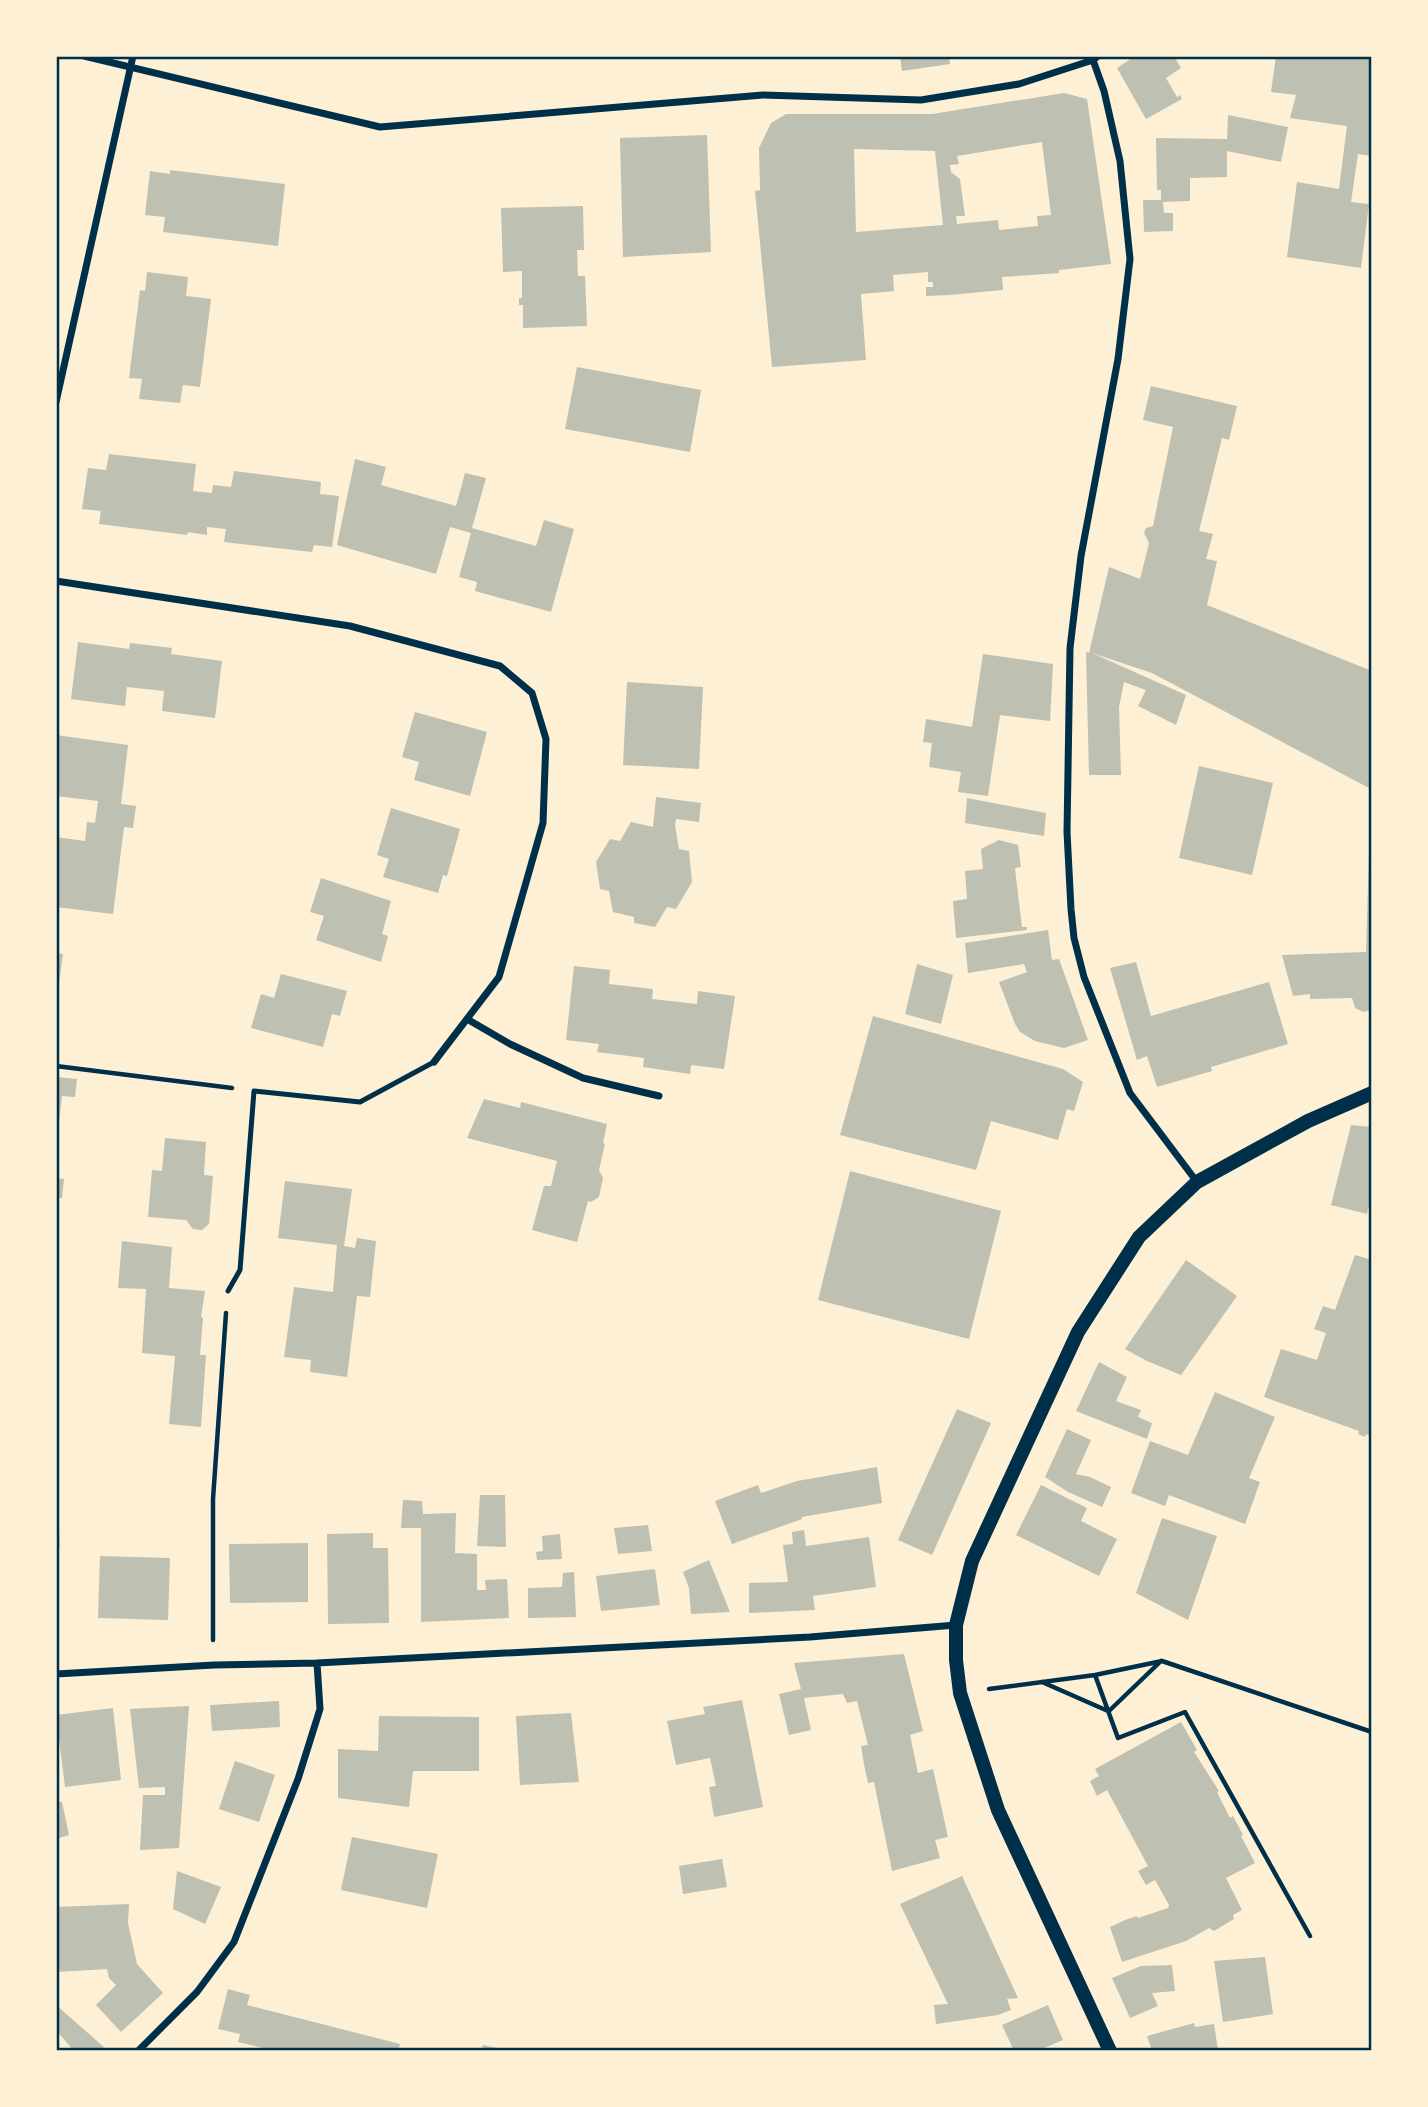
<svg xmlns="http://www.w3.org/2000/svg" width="1428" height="2107" viewBox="0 0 1428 2107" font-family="'Roboto Condensed',sans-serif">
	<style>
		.building { fill: #bec0b2; fill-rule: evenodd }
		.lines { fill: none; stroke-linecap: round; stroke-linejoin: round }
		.path { stroke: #003049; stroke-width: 4.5 }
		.service { stroke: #003049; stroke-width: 5 }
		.minor { stroke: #003049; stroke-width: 7 }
		.secondary { stroke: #003049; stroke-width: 14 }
		.neatline { fill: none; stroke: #003049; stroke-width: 2.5 }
	</style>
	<rect width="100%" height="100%" fill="#fdf0d5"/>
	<path class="building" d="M900 56H949L950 64 902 71Z
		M1135 56H1174L1181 68 1166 78 1177 97 1180 95 1182 99 1146 119 1117 68Z
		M1276 56H1372V156L1358 154 1351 202 1369 204 1361 268 1287 257 1297 182 1339 189 1347 126 1290 118 1296 95 1271 92Z
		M1064 93 1087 99 1111 264 1059 270V273L1002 277 1003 290 949 295 926 296V287H933V282H928V272L893 275 894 291 861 294 866 360 772 367 755 191 760 190 759 148 771 123 786 114H932ZM1042 142 1051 215 1037 216 1038 226 999 230 998 220 957 224 956 216H965L960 179 951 172 950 165 959 164 957 156ZM854 149 935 151 943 225 856 232Z
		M1228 115 1288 127 1281 162 1227 151V177L1190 178V201L1163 202 1164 213H1173V231L1144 232 1143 200H1161V190H1157L1156 138 1227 139Z
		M707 135 711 252 623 257 620 138Z
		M170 170 285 184 278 246 163 232 165 217 145 215 150 171 170 174Z
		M583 206 584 250H577L578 276H585L587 326 523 328V305H519V298H522V271L503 272 501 208Z
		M147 272 188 277 186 296 211 299 200 387 183 385 180 403 139 399 142 379 129 378 140 290 145 291Z
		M577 367 701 390 690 452 565 429Z
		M1151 386 1237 406 1229 440 1222 438 1199 531 1213 534 1206 559 1217 561 1207 605 1372 671V796L1369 788 1152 673 1092 653 1186 695 1176 725 1138 706 1146 690 1124 682 1119 707 1121 775H1089L1086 652 1089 653 1109 567 1140 579 1149 543 1144 533 1146 528 1153 526 1173 427 1143 420Z
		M109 454 196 464 193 491 212 493 213 485 231 487 234 471 321 482 320 494 339 496 332 547 314 545 312 552 224 542 226 529 207 527V535L188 532 187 535 99 524 101 511 82 509 88 468 106 470Z
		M355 459 386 467 381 485 456 506 465 473 486 478 472 528 536 546 544 520 574 529 551 612 475 591 477 582 459 577 471 533 450 527 436 574 337 545Z
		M78 642 129 649 130 643 172 648 171 654 222 661 215 718 162 711 164 691 127 687 125 706 71 699Z
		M983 654 1053 664 1050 721 1000 715 988 796 958 792 961 772 929 767 932 743 923 742 926 719 972 727Z
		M627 682 703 687 699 769 623 765Z
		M415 712 487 732 470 796 414 780 419 762 402 757Z
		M56 735 128 745 121 804 136 806 133 828 124 827 113 914 56 907V837L85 841 87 822 95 823 98 801 56 796Z
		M1199 766 1273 783 1252 875 1179 858Z
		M656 797 701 803 699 822 676 819 675 825 679 849 689 851 692 882 676 909 667 907 655 927 634 923V917L613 912 609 891 600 889 596 862 610 839 620 841 631 822 653 827Z
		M967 798 1046 813 1044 836 965 823Z
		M391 808 460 829 447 876 443 875 438 893 383 877 389 859 377 855Z
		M1370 817H1372V1010L1363 1012 1355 1008 1352 998 1310 999V994L1293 996 1282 955 1366 952Z
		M999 840 1018 845 1021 867 1015 868 1017 886 1022 927H1027V930L956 938 953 901 967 899 965 871 983 869 981 849Z
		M321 878 391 901 382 934 388 936 381 962 316 940 324 916 310 912Z
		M1048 930 1052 960 1059 959 1088 1040 1064 1048 1035 1041 1020 1032 1015 1024 999 982 1027 972 1024 964 968 973 965 943Z
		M56 953 63 954 58 991H56Z
		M1136 962 1151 1016 1269 982 1288 1044 1211 1067 1212 1071 1157 1087 1147 1056 1137 1060 1110 968Z
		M917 964 953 975 941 1024 905 1014Z
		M574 966 610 970 609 984 653 989 652 999 697 1004 698 991 735 996 724 1069 691 1065 690 1074 643 1067 644 1058 597 1052 599 1044 566 1040Z
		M281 974 347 991 340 1016 332 1014 323 1047 251 1028 261 994 274 998Z
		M873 1016 1063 1069 1083 1082 1074 1111 1067 1109 1058 1140 991 1121 976 1170 840 1135Z
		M56 1077 77 1079 75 1097 62 1096 58 1130Z
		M484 1099 520 1108 521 1102 607 1124 603 1143 605 1144 599 1170 603 1178 599 1197 591 1202 588 1201 577 1242 532 1230 544 1186H551L557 1161 467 1138Z
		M1351 1125 1372 1127V1193L1367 1214 1331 1205Z
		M165 1138 206 1142 204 1175 213 1176 209 1224 202 1230 193 1229 186 1220 148 1217 152 1170 162 1171Z
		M850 1171 1001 1211 969 1339 818 1300Z
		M56 1178 64 1179 62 1198H56Z
		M285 1181 352 1189 344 1246 355 1248 357 1238 376 1241 370 1297 357 1296 347 1377 310 1372 311 1360 284 1357 294 1287 333 1292 337 1245 278 1238Z
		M122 1241 172 1247 169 1288 205 1291 201 1317 203 1318 200 1355H206L201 1427 169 1424 175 1356 142 1353 146 1289 118 1288Z
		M1355 1255 1372 1260V1436L1366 1434 1365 1437 1358 1434 1359 1431 1264 1397 1281 1349 1317 1360 1326 1333 1314 1329 1323 1306 1335 1310Z
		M1186 1260 1237 1296 1181 1375 1147 1361 1125 1349Z
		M1099 1362 1127 1377 1116 1401 1141 1410 1138 1417 1152 1423 1147 1439 1076 1411Z
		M1215 1392 1275 1417 1249 1478 1260 1482 1245 1524 1169 1495 1165 1506 1131 1493 1150 1441 1188 1455Z
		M957 1409 991 1423 932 1555 898 1540Z
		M1067 1429 1091 1440 1076 1474 1090 1477 1111 1487 1102 1507 1068 1492 1045 1477Z
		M877 1467 882 1503 802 1517V1519L732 1544 715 1501 758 1485 761 1493 797 1481Z
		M1041 1485 1087 1508 1081 1521 1117 1539 1099 1576 1016 1535Z
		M480 1495H505L506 1547 477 1546Z
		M403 1500 422 1501 423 1514 456 1513 455 1553 477 1554V1590H486L485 1580 507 1579 509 1618 421 1622V1528H401Z
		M56 1514H58L60 1547H56Z
		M1162 1518 1217 1536 1188 1620 1136 1593Z
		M648 1525 652 1551 618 1554 614 1528Z
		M804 1530 806 1546 869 1537 876 1587 813 1596 815 1610 749 1613V1583L788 1582 783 1545 793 1544 792 1532Z
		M373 1533V1548H388L389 1623 328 1624 327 1534Z
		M560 1534 562 1559 537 1560 536 1552 543 1551 542 1536Z
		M308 1543V1602L230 1603 229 1544Z
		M100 1556 170 1558 168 1620 98 1618Z
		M709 1560 730 1612 691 1614 689 1588 683 1572Z
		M655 1569 660 1605 601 1611 596 1576Z
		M574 1572 576 1617 528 1618V1588L562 1587 563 1573Z
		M904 1654 923 1731 910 1735 918 1773 933 1769 948 1837 935 1840 940 1858 892 1871 874 1782 868 1783 864 1764 861 1746 868 1745 857 1701 847 1703 843 1694 804 1698 811 1730 789 1735 779 1694 801 1689 794 1663Z
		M742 1700 763 1807 714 1817 709 1787 716 1786 710 1758 676 1765 667 1721 705 1714 703 1707Z
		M279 1701 280 1727 212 1731 210 1705Z
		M189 1706 179 1848 140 1850 143 1795H165V1787L139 1788 130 1709Z
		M113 1708 121 1780 65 1787 56 1715Z
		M571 1713 579 1782 520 1785 516 1716Z
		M379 1716 479 1717V1771H413L409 1807 338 1798V1749L378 1751Z
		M1181 1722 1197 1750 1194 1752 1219 1791 1217 1792 1230 1818 1233 1816 1243 1835 1241 1836 1255 1863 1226 1878 1242 1910 1233 1915 1234 1919 1214 1931 1209 1928 1186 1941 1122 1962 1110 1927 1125 1920 1137 1916 1138 1918 1168 1908 1169 1905 1155 1880 1146 1885 1138 1871 1148 1866 1107 1790 1097 1796 1090 1781 1099 1776 1095 1769Z
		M235 1761 275 1775 259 1822 219 1809Z
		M56 1802H62L69 1835 56 1839Z
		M352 1837 438 1854 427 1908 341 1890Z
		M722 1859 727 1887 683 1894 679 1866Z
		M177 1871 221 1887 205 1924 173 1909Z
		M962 1876 1018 1998 1007 1999 1011 2010 998 2015 936 2024 934 2005 948 2004 900 1904Z
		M129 1904 128 1923 137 1964 163 1993 121 2032 96 2005 116 1985 109 1978 107 1969 56 1972V1907Z
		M1265 1957 1273 2014 1223 2022 1214 1961Z
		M1172 1965 1175 1991 1152 1993 1158 2006 1130 2018 1112 1978 1141 1966Z
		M228 1989 250 1995 247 2005 400 2044 398 2051H267L268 2049 238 2042 240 2034 218 2029Z
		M56 2005 104 2047 99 2051H74L56 2030Z
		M1048 2005 1063 2040 1044 2048 1046 2051H1014L1002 2025Z
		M1194 2023 1195 2027 1214 2024 1218 2050 1152 2051 1147 2036Z
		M483 2045 506 2050V2051H481Z"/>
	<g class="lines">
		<path class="path" d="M56 1066 232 1088
			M213 1640V1499L226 1313
			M1095 1675 1118 1738 1185 1712 1310 1936
			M1042 1682 1108 1711
			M989 1689 1095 1675 1162 1661 1372 1732
			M1109 1711 1161 1661"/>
		<path class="service" d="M228 1291 240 1270 254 1091 360 1102 434 1062"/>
		<path class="minor" d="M84 56 380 127 763 95 921 100 1019 84 1093 60 1098 56
			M1093 60 1104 91 1120 161 1130 259 1118 359 1081 556 1070 648 1067 832 1071 909 1074 938 1084 977 1130 1093 1197 1182
			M56 402 133 56
			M56 581 350 626 500 666 532 693 546 739 543 823 499 977 434 1062
			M467 1019 510 1044 583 1078 659 1096
			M56 1674 214 1665 317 1663 810 1637 956 1625
			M138 2051 197 1992 234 1942 298 1779 320 1709 317 1663"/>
		<path class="secondary" d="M1110 2051 998 1810 960 1693 956 1660V1625L972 1561 1078 1332 1139 1237 1197 1182 1308 1121 1372 1093"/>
	</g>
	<rect width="1428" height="2107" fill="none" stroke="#fdf0d5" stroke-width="116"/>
	<rect x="58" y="58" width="1312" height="1991" class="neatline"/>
</svg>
